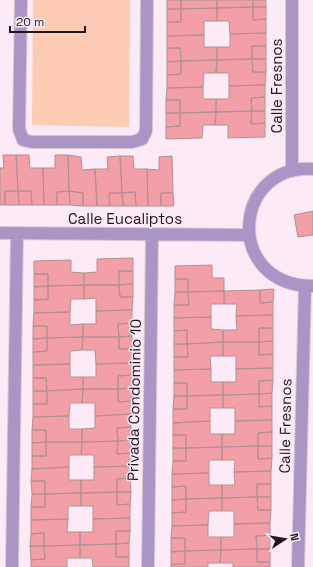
<svg xmlns="http://www.w3.org/2000/svg" width="313" height="567" viewBox="0 0 313 567" font-family="'Space Grotesk',sans-serif">
	<style>
		.green { fill: #fcccb4 }
		.building { fill: #f39fa8; stroke: #b49093 }
		.lines { fill: none; stroke-linecap: round; stroke-linejoin: round }
		.street-casing { stroke: #d9c8d3; stroke-width: 14 }
		.street { stroke: #aa96c6; stroke-width: 12 }
		.labels { text-anchor: middle; dominant-baseline: central; stroke-width: 3; stroke-linejoin: round; paint-order: stroke }
		.street-label { font-size: 15px; fill: #20161d; stroke: #fceaf6 }
	</style>
	<rect width="100%" height="100%" fill="#fceaf6"/>
	<path class="green" d="M33 0H130L129 127 32 125Z"/>
	<path class="building" d="M167 0H181V9H167Z
		M181 0H217V8L181 9Z
		M217 0H253V7L217 8Z
		M253 0H266V7H253Z
		M253 7H266V19L253 20Z
		M253 7V20L266 19V33L230 34 229 21H217V8Z
		M217 8V21H204V35L167 36V22H181V9Z
		M167 9H181V22H167Z
		M266 33V46H252V59L217 60V47H230V34Z
		M204 35V47H217V60L181 61 180 48H167V36Z
		M252 46H266V59H252Z
		M167 48H180L181 61 167 62Z
		M252 59H266V72H253Z
		M252 59 253 72H266L265 85 229 86V73H216L217 60Z
		M217 60 216 73H204L203 87 167 88V75L181 74V61Z
		M181 61V74L167 75V62Z
		M265 85V97L251 98 252 111 216 112V99H229V86Z
		M203 87V99H216V112L180 113V100H166L167 88Z
		M265 97V111H252L251 98Z
		M166 100H180V113H166Z
		M252 111H265V123L251 124Z
		M252 111 251 124 265 123V137L228 138V125H215L216 112Z
		M216 112 215 125H203L202 138 166 139V127L180 126V113Z
		M166 113H180V126L166 127Z
		M3 155H16L18 191H5V205H0V168H4Z
		M16 155H29L30 168H43L44 205H32L31 191H18Z
		M55 155H68L69 191 57 192V205H44L43 168H55Z
		M68 155 81 157 82 170 95 169 97 206H83V193L69 191Z
		M120 156H133L134 169H147L148 206H136L135 192 122 193Z
		M120 156 122 193H109L110 206H97L95 169H108L107 157Z
		M172 156 173 193H161V206H148L147 169 159 170V157Z
		M5 191H18L19 205H5Z
		M18 191H31L32 205H19Z
		M69 191 70 205H57V192Z
		M69 191 83 193V206L70 205Z
		M135 192 136 206H123L122 193Z
		M109 193H122L123 206H110Z
		M161 193H173L174 206H161Z
		M313 211V235L298 237 294 215Z
		M133 258V271H119V285H84V273L97 272V259Z
		M71 260V272L84 273V285L48 286V274H34V261Z
		M212 265V278H224V291L188 292V279H175V266Z
		M119 271H133V284L119 285Z
		M34 274H48V286L34 287Z
		M175 279H188V292H175Z
		M133 284V297H120L119 285Z
		M84 285V299H71L70 312 34 313V300L48 299V286Z
		M84 285H119L120 297H133L132 310 96 311V298L84 299Z
		M48 286V299L34 300V287Z
		M274 289 273 302 260 303V290Z
		M260 290V303L273 302V315L236 316 237 304H224V291Z
		M224 291V304H211V317L174 318V305H189L188 292Z
		M175 292H188L189 305H174Z
		M132 310V323L118 324 119 337H83V324H96V311Z
		M70 312V325L83 324V337L47 338V326H33L34 313Z
		M273 315V328H259V342H223V330H237L236 316Z
		M211 317V329L223 330V342L187 344V330L174 331V318Z
		M132 323V336L119 337 118 324Z
		M33 326H47V338L33 339Z
		M259 328H273V341L259 342Z
		M187 330V344H174V331Z
		M132 336V349H119V337Z
		M83 337 82 350 70 351V364L33 365V352L47 351V338Z
		M83 337H119V349H132V363L96 364 95 350H82Z
		M47 338V351L33 352V339Z
		M273 341V354L259 355V342Z
		M223 342V356H210L211 369 174 370V357H188L187 344Z
		M223 342H259V355L273 354V368L236 369V356H223Z
		M174 344H187L188 357H174Z
		M132 363V375L118 376V389H83V377H96V364Z
		M70 364V377H83V389L47 391 46 378H33V365Z
		M273 368V380L259 381V394L223 395V382H236V369Z
		M211 369V382H223V395L187 396V383H174V370Z
		M132 375V388L118 389V376Z
		M33 378H46L47 391H33Z
		M273 380 272 393 259 394V381Z
		M174 383H187V396H174Z
		M132 388V401L118 402V389Z
		M83 389H118V402L132 401 131 414 95 416V403H82Z
		M83 389 82 403H70L69 416 33 417V404H47V391Z
		M33 391H47V404H33Z
		M272 393V406L259 407V394Z
		M259 394V407L272 406V420L235 421V408H223V395Z
		M223 395V408H210V421L173 423V409H187V396Z
		M174 396H187V409H173Z
		M131 414V427L117 428 118 441 82 442V429L95 428V416Z
		M69 416V429H82V442H46V430H32L33 417Z
		M272 420V432L258 433V446L222 447V434H235V421Z
		M210 421V434H222V447L186 448V435H173V423Z
		M131 427V440L118 441 117 428Z
		M32 430H46V442L32 443Z
		M272 432V446H258V433Z
		M173 435H186V448H173Z
		M131 440V453L117 454 118 441Z
		M118 441 117 454 131 453V466L94 467V455H81L82 442Z
		M46 442H82L81 455H69V467L32 469V456H46Z
		M46 442V456H32V443Z
		M258 446V459L272 458 271 471 234 472 235 460H222V447Z
		M258 446H272V458L258 459Z
		M222 447V460H209V473L172 474 173 461H186V448Z
		M173 448H186V461H173Z
		M131 466 130 478 117 479V492L81 493V480H94V467Z
		M69 467V480H81V493L45 494V481H31L32 469Z
		M271 471V484H257V497L222 498V485H235L234 472Z
		M209 473V485H222V498L186 499V486L172 487V474Z
		M130 478 131 492H117V479Z
		M31 481H45V494H32Z
		M257 484H271V497H257Z
		M186 486V499L172 500V487Z
		M117 492V505L130 504V518L93 519V506H81V493Z
		M117 492H131L130 504 117 505Z
		M81 493V506H68V519L31 520V507H45V494Z
		M32 494H45V507H31Z
		M257 497 258 510H271L270 523 234 524V511H222V498Z
		M257 497H271V510H258Z
		M222 498V511H209L208 525 172 526V513L186 512V499Z
		M186 499V512L172 513V500Z
		M130 518V531H116V544L80 545V532H93V519Z
		M68 519 67 532H80V545L44 546V533L31 534V520Z
		M270 523V535L256 536 257 549 221 550V537H234V524Z
		M208 525V537H221V550L185 551V538H171L172 526Z
		M116 531H130L129 543 116 544Z
		M44 533V546H30L31 534Z
		M270 535V549H257L256 536Z
		M171 538H185V551L171 552Z
		M129 543V557H116V544Z
		M116 544V557H129V567H93L92 558H80V545Z
		M80 545V558H67V567H31V560L45 559 44 546Z
		M30 546H44L45 559 31 560Z
		M257 549H270V562H257Z
		M257 549V562H270V567H233V563H220L221 550Z
		M221 550 220 563H208V567H171V564H185V551Z
		M185 551V564H171V552Z"/>
	<g class="lines">
		<g class="street-casing">
			<path id="street" d="M21 0 19 129 23 140 32 142H132L142 139 146 131 147 0
				M292 171V0
				M0 233 249 235
				M312 286C224 285 232 164 313 169
				M12 567 17 233
				M148 567 152 234
				M298 567 305 286"/>
		</g>
		<use href="#street" class="street"/>
	</g>
	<g class="labels">
		<g class="street-label">
			<text transform="translate(276 86) rotate(-90)">Calle Fresnos</text>
			<text x="125" y="218">Calle Eucaliptos</text>
			<text transform="translate(134 400) rotate(-89)">Privada Condominio 10</text>
			<text transform="translate(285 426) rotate(-89)">Calle Fresnos</text>
		</g>
	</g>
	<g transform="translate(285 539) rotate(78)" stroke="#fceaf6" stroke-width="3" paint-order="stroke">
	<path d="M0-3L7 15L0 10L-7 15Z" fill="#20161d"/>
	<text y="-6" font-size="11" font-weight="bold" text-anchor="middle" fill="#20161d">N</text>
	</g>
	<path d="M10 26v6h75v-6" fill="none" stroke="#20161d" stroke-width="2"/>
	<text x="16" y="26" font-size="12" fill="#20161d" stroke="#fceaf6" stroke-width="3" paint-order="stroke">20 m</text>
</svg>
